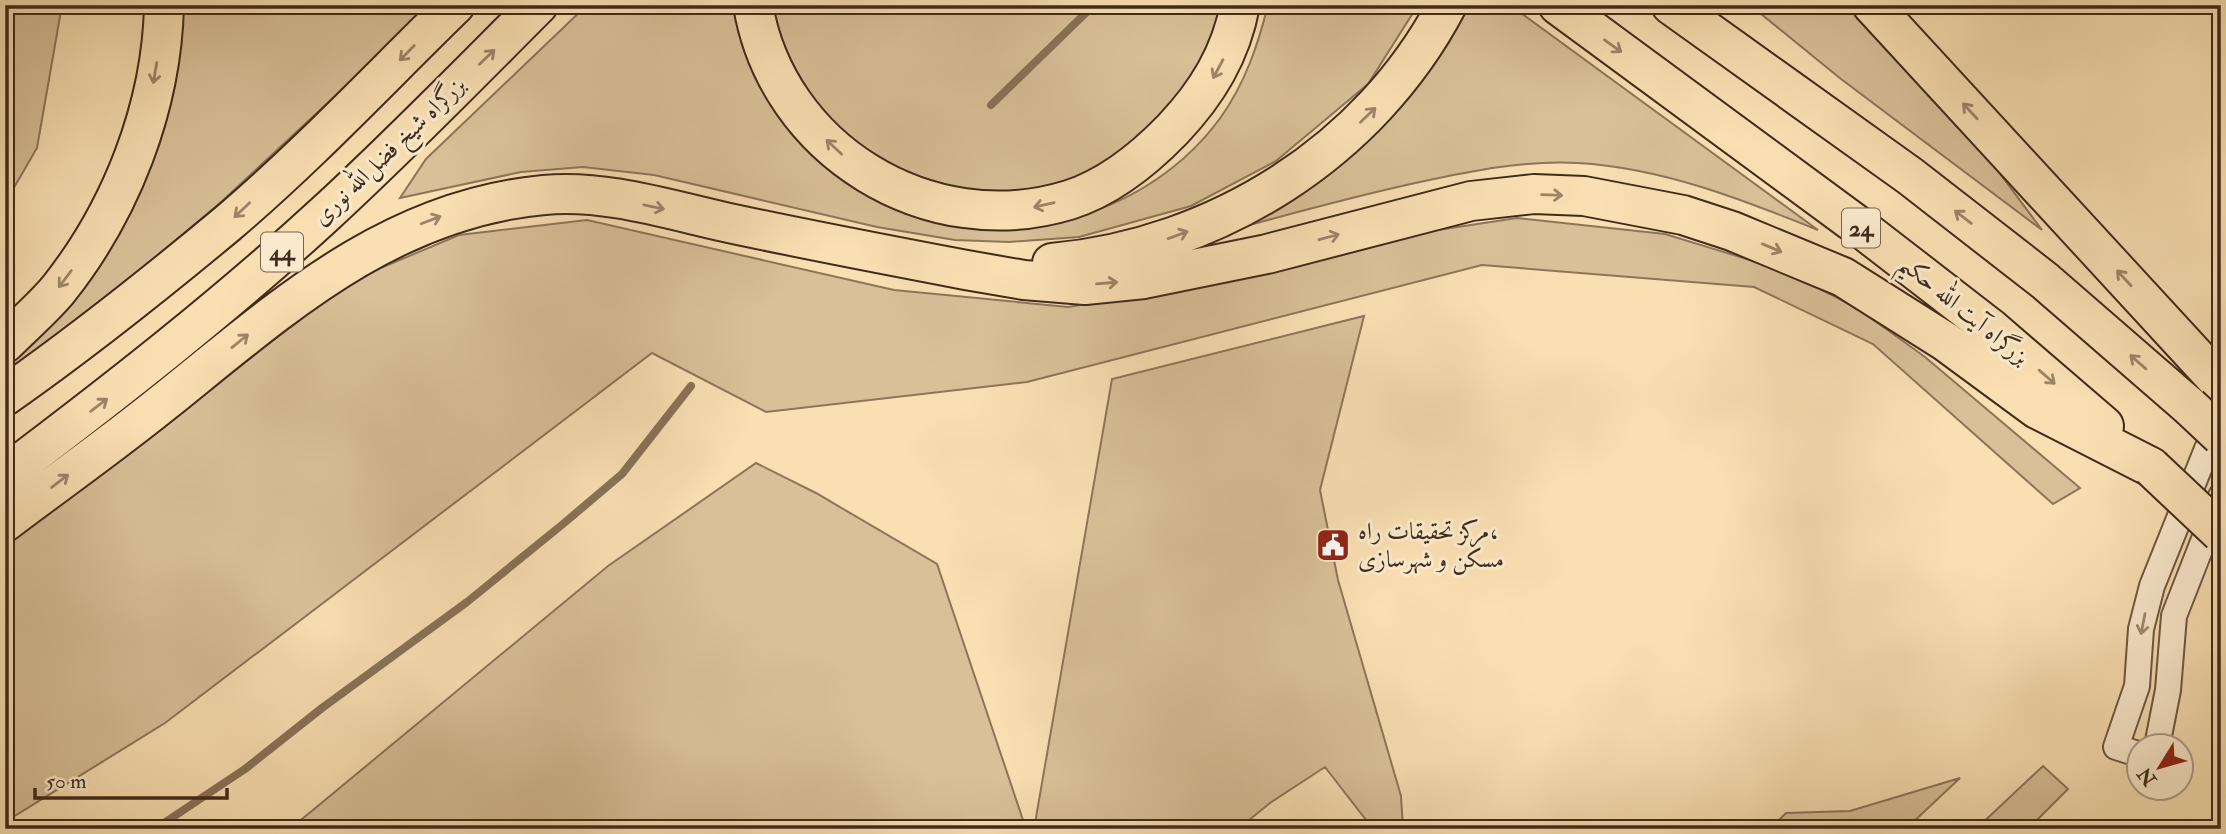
<svg xmlns="http://www.w3.org/2000/svg" width="2226" height="834" viewBox="0 0 2226 834" font-family="'IM FELL Double Pica',Amiri,serif">
	<style>
		.green { fill: #d9c098; stroke: #8c765a; stroke-width: 2 }
		.lines { fill: none; stroke-linecap: round; stroke-linejoin: round }
		.stream { stroke: #897257; stroke-width: 8 }
		.minor-casing { stroke: #6e5842; stroke-width: 28 }
		.trunk-casing { stroke: #3f2b1c; stroke-width: 42 }
		.minor { stroke: #fbeacd; stroke-width: 24 }
		.trunk { stroke: #f9dfb2; stroke-width: 38 }
		.trunk-bridge-casing { stroke: #3f2b1c; stroke-width: 42; stroke-linecap: butt }
		.trunk-bridge { stroke: #f9dfb2; stroke-width: 38 }
		.oneway { stroke: #9c8567 }
		.oneway2 { stroke: #9d8a74 }
		.labels { text-anchor: middle; dominant-baseline: central; stroke-width: 6; stroke-linejoin: round; paint-order: stroke }
		.shield { fill: #fbeacd; stroke: #776451; stroke-width: 2 }
		.shield-label { font-size: 23px; font-weight: bold; fill: #3f2b1c }
		.street-label { font-size: 24px; fill: #3f2b1c; stroke: #fbeacd }
		.poi-label { font-size: 24px; fill: #3f2b1c; stroke: #fbeacd; text-anchor: start }
	</style>
	<rect width="100%" height="100%" fill="#f9dfb2"/>
	<filter id="stains"><feTurbulence type="fractalNoise" baseFrequency=".00286" numOctaves="4"/><feColorMatrix values="0 0 0 0 .2 0 0 0 0 .09 0 0 0 0 .02 0 0 0 .5 -.17"/></filter>
	<radialGradient id="worn" r=".72"><stop offset=".6" stop-color="#630" stop-opacity="0"/><stop offset="1" stop-color="#630" stop-opacity=".3"/></radialGradient>
	<path class="green" d="M5 5H62L37 148 5 203Z
		M178 5H433L219 204 127 282 5 376V363L47 323Z
		M587 5H742L745 24 902 209C1014 254 1150 215 1221 117 1245 83 1258 45 1268 5H1418L1368 84 1276 161 1191 206 1079 237 1009 242 955 240 877 227 654 175 583 167 521 172 400 198 426 159Z
		M765 5H1222L1220 18 1193 81 1152 133 1058 190 950 195 858 151 785 65Z
		M1456 5H1510L1818 230C1741 199 1662 168 1578 163 1524 160 1471 171 1420 182 1345 198 1272 219 1198 239L1234 222Z
		M1750 5H1848L1992 163 2042 230 1841 79Z
		M1517 218 1665 234 1786 271 1857 308 1925 357 2080 488 2053 504 1873 344 1754 287 1482 265 1027 382 766 412 652 353 165 723 5 822V547L350 281 459 235 587 220 894 290 1068 307 1235 280 1358 242Z
		M1364 316 1320 490 1338 580 1401 796 1403 829H1373L1325 767 1270 803 1238 829H1034L1112 379Z
		M756 463 816 493 937 564 1026 829H290L608 566Z
		M2043 766 2068 789 2028 829H1976Z
		M1960 778 1911 824 1915 829H1770L1786 813 1850 811Z"/>
	<g class="lines">
		<path class="stream" d="M991 105 1094 5
			M155 829 245 769 322 708 467 602 563 524 622 474 691 386"/>
		<g class="minor-casing">
			<path id="minor" d="M2157 746 2168 690 2174 616 2221 496
				M2138 754 2116 747 2137 686 2141 629 2152 586 2207 449 2221 426"/>
		</g>
		<g class="trunk-casing">
			<path id="trunk" d="M753 5C777 150 929 243 1069 200 1110 187 1144 159 1173 129 1207 93 1231 54 1240 5
				M1558 5 1861 228 1989 327 2104 426
				M1671 5 1910 176 2045 281 2189 406
				M1872 5 2221 384
				M1052 263C1216 248 1370 152 1447 5
				M5 343C23 325 42 309 58 290 121 211 162 107 164 5
				M5 396C82 342 156 283 228 223 308 155 380 78 455 5
				M5 475C115 392 224 307 326 213 399 146 468 75 538 5
				M5 522C58 482 112 444 164 402 280 309 389 209 544 195 605 189 670 210 729 223 808 240 887 255 966 270L1024 280 1085 285 1144 279 1267 254 1471 201 1534 194 1584 196 1683 215 1732 231 1843 277 1946 342 2037 409 2151 467"/>
		</g>
		<use href="#minor" class="minor"/>
		<use href="#trunk" class="trunk"/>
		<g class="trunk-bridge-casing">
			<path id="trunk-bridge" d="M2189 406 2221 436
				M2151 467 2221 533"/>
		</g>
		<use href="#trunk-bridge" class="trunk-bridge"/>
	</g>
	<defs><path id="oneway-shaft" d="M-6 0H5M1.5-3L5.5 0L1.5 3" fill="none" stroke-width="1.6" stroke-linecap="round" stroke-linejoin="round" transform="scale(1.75)"/></defs>
	<g class="oneway">
		<use href="#oneway-shaft" transform="translate(1613 46) rotate(36)"/>
		<use href="#oneway-shaft" transform="translate(407 53) rotate(134)"/>
		<use href="#oneway-shaft" transform="translate(487 57) rotate(-44)"/>
		<use href="#oneway-shaft" transform="translate(1218 69) rotate(118)"/>
		<use href="#oneway-shaft" transform="translate(155 73) rotate(100)"/>
		<use href="#oneway-shaft" transform="translate(1970 111) rotate(-133)"/>
		<use href="#oneway-shaft" transform="translate(1368 115) rotate(-44)"/>
		<use href="#oneway-shaft" transform="translate(834 147) rotate(-137)"/>
		<use href="#oneway-shaft" transform="translate(1552 195) rotate(2)"/>
		<use href="#oneway-shaft" transform="translate(1044 205) rotate(167)"/>
		<use href="#oneway-shaft" transform="translate(654 207) rotate(12)"/>
		<use href="#oneway-shaft" transform="translate(242 210) rotate(137)"/>
		<use href="#oneway-shaft" transform="translate(1963 217) rotate(-142)"/>
		<use href="#oneway-shaft" transform="translate(431 220) rotate(-21)"/>
		<use href="#oneway-shaft" transform="translate(1178 235) rotate(-20)"/>
		<use href="#oneway-shaft" transform="translate(1329 237) rotate(-15)"/>
		<use href="#oneway-shaft" transform="translate(1772 248) rotate(23)"/>
		<use href="#oneway-shaft" transform="translate(2124 278) rotate(-133)"/>
		<use href="#oneway-shaft" transform="translate(65 279) rotate(127)"/>
		<use href="#oneway-shaft" transform="translate(1107 283) rotate(-5)"/>
		<use href="#oneway-shaft" transform="translate(240 341) rotate(-39)"/>
		<use href="#oneway-shaft" transform="translate(2138 362) rotate(-139)"/>
		<use href="#oneway-shaft" transform="translate(2047 377) rotate(41)"/>
		<use href="#oneway-shaft" transform="translate(99 405) rotate(-37)"/>
		<use href="#oneway-shaft" transform="translate(60 481) rotate(-37)"/>
	</g>
	<use class="oneway2" href="#oneway-shaft" transform="translate(2143 624) rotate(101)"/>
	<defs>
		<g id="civic-square" transform="scale(1.75)"><rect x="-9" y="-9" width="18" height="18" rx="4" fill="#8f2418" stroke="#fbeacd"/><path d="M-.6-6.5H3V-4.5H.6V-3L4-1V1h2V6H-6V1h2V-1L-.6-3ZM-1.2 2.5V6h2.4V2.5Z" fill="#fff"/></g>
	</defs>
	<g fill-rule="evenodd">
		<use href="#civic-square" x="1333" y="545"/>
	</g>
	<g class="labels">
		<g class="shield">
			<rect x="1842" y="208.5" width="38" height="39" rx="5"/>
			<rect x="261" y="232.5" width="42" height="39" rx="5"/>
		</g>
		<g class="shield-label">
			<text x="1861" y="228">24</text>
			<text x="282" y="252">44</text>
		</g>
		<g class="street-label">
			<text transform="translate(389 151) rotate(-44)">بزرگراه شیخ فضل‌الله نوری</text>
			<text transform="translate(1964 310) rotate(39)">بزرگراه آیت الله حکیم</text>
		</g>
		<g class="poi-label">
			<text x="1358" y="531">مرکز تحقیقات راه،<tspan x="1358" dy="28">مسکن و شهرسازی</tspan></text>
		</g>
	</g>
	<rect width="2226" height="834" fill="none" stroke="#f9dfb2" stroke-width="28"/>
	<rect x="7" y="7" width="2212" height="820" fill="none" stroke="#3f2b1c" stroke-width="3.5"/>
	<rect x="14" y="14" width="2198" height="806" fill="none" stroke="#3f2b1c" stroke-width="2"/>
	<g transform="translate(2160 767) rotate(233)"><circle r="33" fill="#fbeacd" stroke="#b09e86" stroke-width="2"/>
	<path d="M0-5L12 26L0 18L-12 26Z" fill="#8f2418"/>
	<text y="-10" font-size="19" font-weight="bold" text-anchor="middle" fill="#3f2b1c">N</text>
	</g>
	<path d="M35 788v10h192v-10" fill="none" stroke="#3f2b1c" stroke-width="3.5"/>
	<text x="46" y="788" font-size="21" fill="#3f2b1c" stroke="#fbeacd" stroke-width="5" paint-order="stroke">50 m</text>
	<rect width="100%" height="100%" filter="url(#stains)"/>
	<rect width="100%" height="100%" fill="url(#worn)"/>
</svg>
